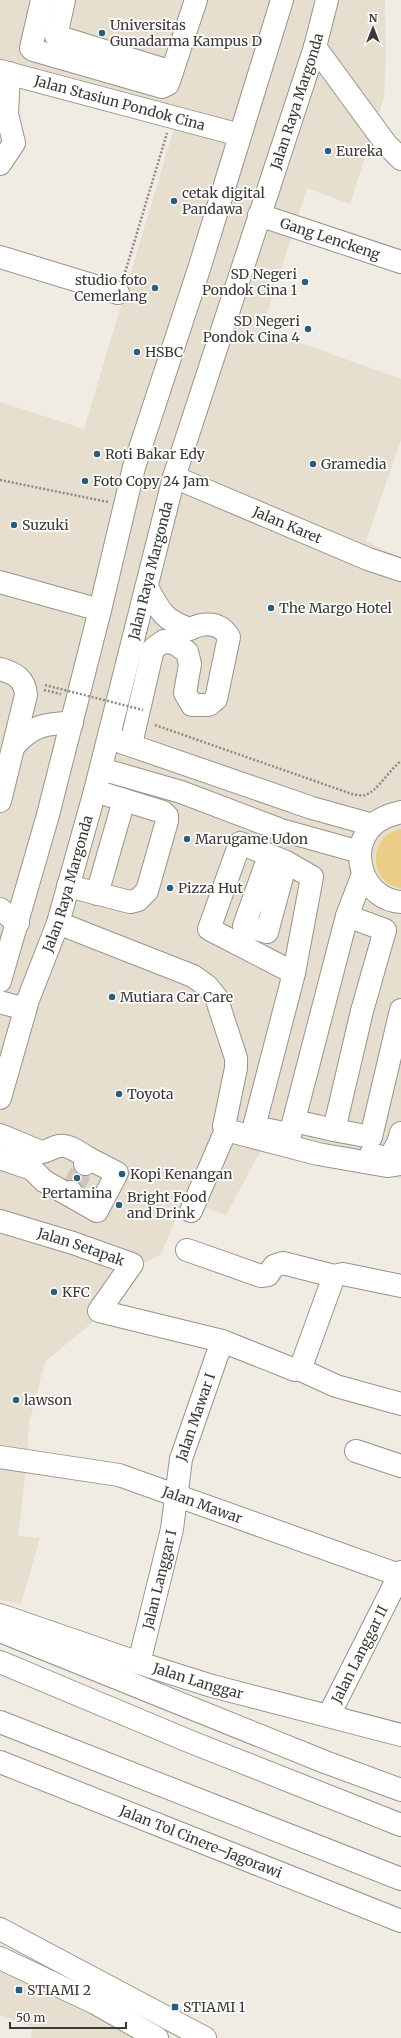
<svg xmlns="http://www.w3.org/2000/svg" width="401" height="2038" viewBox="0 0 401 2038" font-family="Merriweather,serif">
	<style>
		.built { fill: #e6dfcf }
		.green { fill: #ecce87 }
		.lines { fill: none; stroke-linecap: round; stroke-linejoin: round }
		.minor-tunnel { stroke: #ccc8c0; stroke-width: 22; stroke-dasharray: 22 11; stroke-linecap: butt }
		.minor-casing { stroke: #97948b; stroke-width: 24 }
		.major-casing { stroke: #97948b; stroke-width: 24 }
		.highway-casing { stroke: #97948b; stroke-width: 24 }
		.path { stroke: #8c8a84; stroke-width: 2.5; stroke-dasharray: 2 2; stroke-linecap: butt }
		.minor { stroke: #fff; stroke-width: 22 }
		.major { stroke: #fff; stroke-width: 22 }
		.highway { stroke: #fff; stroke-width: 22 }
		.path-bridge { stroke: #8c8a84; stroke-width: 2.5; stroke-dasharray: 2 2; stroke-linecap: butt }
		.poi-dot { fill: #2c5e7b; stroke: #fff; stroke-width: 1.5 }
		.labels { text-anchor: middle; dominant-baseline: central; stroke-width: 3.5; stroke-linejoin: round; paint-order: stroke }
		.poi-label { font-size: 14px; fill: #3a3935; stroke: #fff; text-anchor: start }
		.street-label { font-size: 14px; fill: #3a3935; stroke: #fff }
	</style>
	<rect width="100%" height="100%" fill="#f0ece3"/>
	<path class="built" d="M0 0H385L386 56 384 98 350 204 307 188 262 329 401 379V440L366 541 401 558V1178L260 1152 226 1215 184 1199 161 1254 138 1267 119 1300 45 1362 29 1423 26 1470 18 1536 40 1538 21 1604 0 1600V402L84 429 178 115 0 67Z
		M0 1972 143 2038H31L32 2027 0 2015Z"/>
	<path class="green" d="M401 829V888C367 884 368 834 401 829Z"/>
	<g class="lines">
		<path class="minor-tunnel" d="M71 1192 85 1164"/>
		<g class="minor-casing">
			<g id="minor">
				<path d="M42 0 31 48 33 50 162 87 168 84 196 0"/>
				<path d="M64 0 56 36 172 72"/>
				<path d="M315 47 386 144 401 159"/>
				<path id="s1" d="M0 71 240 135"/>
				<path d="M0 164 14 143 7 114 9 73"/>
				<path id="s2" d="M259 215 401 262"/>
				<path d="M0 257 118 293"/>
				<path id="s3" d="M174 477 368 559 401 570"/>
				<path d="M0 582 100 610"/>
				<path d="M0 669C15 673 25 679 26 695L0 801"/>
				<path d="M118 741 312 808 373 825"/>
				<path d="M131 744 153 649 164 641 176 644 187 652 190 664 185 693 192 705H209L216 699 229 637C220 622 204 622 190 629 164 621 159 610 147 587"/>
				<path d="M14 746C32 726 45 723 72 723"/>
				<path d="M101 769 181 792 281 830 360 852"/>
				<path d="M401 812C391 815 381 817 373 825 346 851 364 900 401 902"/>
				<path d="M240 843 286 862 312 877 294 973 209 929Z"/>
				<path d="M269 856 244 926 267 932 286 862"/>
				<path d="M68 886 130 902 138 900 147 891 167 821V816L163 812 95 791"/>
				<path d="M97 894 124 800"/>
				<path d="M0 909 18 923"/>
				<path d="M58 923 193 976 207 986 216 997 236 1058V1068L224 1126 226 1130 318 1154 387 1166 401 1164"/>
				<path d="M294 1121 334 1130 362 1011 385 930 347 916"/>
				<path d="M334 1130 371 1137 401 1010"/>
				<path d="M279 1132 254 1127 294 973"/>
				<path d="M0 1135 41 1152C48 1152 52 1147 59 1146 68 1144 80 1153 88 1158L85 1164"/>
				<path d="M290 1135 347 916 363 874"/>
				<path d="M371 1154 389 1159 398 1143 401 1133"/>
				<path d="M0 1158 32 1169 44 1181 69 1195 71 1192"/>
				<path d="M69 1195 97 1211 117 1173 88 1158"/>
				<path d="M191 1211 226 1130"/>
				<path id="s4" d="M0 1221 73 1243 132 1264 99 1311 222 1341 295 1370 301 1367 334 1276 343 1274 401 1286"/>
				<path d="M187 1250 261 1276 268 1275 274 1266 283 1263 334 1276"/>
				<path d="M299 1369 336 1386 401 1404"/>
				<path d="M356 1451 401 1466"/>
				<path id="s5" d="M0 1457 119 1475 399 1575"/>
				<path id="s6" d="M0 1615 139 1663 212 1686 401 1735"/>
				<path id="s7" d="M139 1663 172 1529 181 1459 222 1341"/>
				<path id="s8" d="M329 1715 401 1572"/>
			</g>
		</g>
		<g class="major-casing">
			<g id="major">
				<path d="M0 981 48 815 100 610 134 467 199 269 282 0"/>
				<path d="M0 1002 25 1009"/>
				<path id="s9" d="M0 1098 28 1000 58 923 95 791 174 477 315 47 327 0"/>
			</g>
		</g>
		<g class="highway-casing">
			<g id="highway">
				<path d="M0 1631 325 1762 401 1790"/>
				<path d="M0 1662 191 1742 401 1825"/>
				<path d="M0 1722 401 1879"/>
				<path id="s10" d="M0 1762 401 1921"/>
				<path d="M0 1929 205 2038"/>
				<path d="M0 1958 95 2003 157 2038"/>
			</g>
		</g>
		<path class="path" d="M124 276 167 133
			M0 480 108 502
			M44 690 61 694
			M155 725 352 794C356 795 361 796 365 795 378 791 389 770 401 761"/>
		<use href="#minor" class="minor"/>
		<use href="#major" class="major"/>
		<use href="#highway" class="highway"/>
		<path class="path-bridge" d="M45 685 143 710"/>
	</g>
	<g class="poi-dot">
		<circle cx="102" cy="33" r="4"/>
		<circle cx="328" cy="151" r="4"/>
		<circle cx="174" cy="201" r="4"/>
		<circle cx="305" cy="282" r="4"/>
		<circle cx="155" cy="288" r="4"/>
		<circle cx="308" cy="329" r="4"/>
		<circle cx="137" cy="352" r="4"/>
		<circle cx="97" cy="454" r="4"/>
		<circle cx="313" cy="464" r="4"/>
		<circle cx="85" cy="481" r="4"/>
		<circle cx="14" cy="525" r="4"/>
		<circle cx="271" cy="608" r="4"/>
		<circle cx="187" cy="839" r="4"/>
		<circle cx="170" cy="888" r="4"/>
		<circle cx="112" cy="997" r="4"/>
		<circle cx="119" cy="1094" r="4"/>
		<circle cx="122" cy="1174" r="4"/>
		<circle cx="77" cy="1178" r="4"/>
		<circle cx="119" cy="1205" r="4"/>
		<circle cx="54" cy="1292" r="4"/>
		<circle cx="16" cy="1400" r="4"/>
		<rect x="15" y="1986" width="8" height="8" rx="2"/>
		<rect x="171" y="2003" width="8" height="8" rx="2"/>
	</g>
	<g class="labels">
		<g class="poi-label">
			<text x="110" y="25">Universitas<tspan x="110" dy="16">Gunadarma Kampus D</tspan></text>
			<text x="336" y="151">Eureka</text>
			<text x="182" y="193">cetak digital<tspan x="182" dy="16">Pandawa</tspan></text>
			<text x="297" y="274" text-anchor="end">SD Negeri<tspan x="297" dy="16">Pondok Cina 1</tspan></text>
			<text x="147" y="280" text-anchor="end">studio foto<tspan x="147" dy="16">Cemerlang</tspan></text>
			<text x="300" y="321" text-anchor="end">SD Negeri<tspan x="300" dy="16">Pondok Cina 4</tspan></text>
			<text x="145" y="352">HSBC</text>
			<text x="105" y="454">Roti Bakar Edy</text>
			<text x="321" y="464">Gramedia</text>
			<text x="93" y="481">Foto Copy 24 Jam</text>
			<text x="22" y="525">Suzuki</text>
			<text x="279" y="608">The Margo Hotel</text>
			<text x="195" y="839">Marugame Udon</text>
			<text x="178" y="888">Pizza Hut</text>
			<text x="120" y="997">Mutiara Car Care</text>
			<text x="127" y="1094">Toyota</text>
			<text x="130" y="1174">Kopi Kenangan</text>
			<text x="77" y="1193" text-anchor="middle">Pertamina</text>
			<text x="127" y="1197">Bright Food<tspan x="127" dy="16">and Drink</tspan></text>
			<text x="62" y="1292">KFC</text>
			<text x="24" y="1400">lawson</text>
			<text x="27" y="1990">STIAMI 2</text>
			<text x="183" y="2007">STIAMI 1</text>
		</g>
		<g class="street-label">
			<text stroke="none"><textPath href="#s9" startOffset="1041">Jalan Raya Margonda</textPath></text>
			<text stroke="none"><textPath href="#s1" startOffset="124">Jalan Stasiun Pondok Cina</textPath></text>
			<text stroke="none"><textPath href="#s2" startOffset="75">Gang Lenckeng</textPath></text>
			<text stroke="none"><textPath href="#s3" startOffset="123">Jalan Karet</textPath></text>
			<text stroke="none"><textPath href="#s9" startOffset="549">Jalan Raya Margonda</textPath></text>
			<text stroke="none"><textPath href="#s9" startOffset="225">Jalan Raya Margonda</textPath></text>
			<text stroke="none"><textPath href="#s4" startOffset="85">Jalan Setapak</textPath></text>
			<text stroke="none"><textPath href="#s7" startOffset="253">Jalan Mawar I</textPath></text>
			<text stroke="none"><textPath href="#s5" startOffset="209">Jalan Mawar</textPath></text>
			<text stroke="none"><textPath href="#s7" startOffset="86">Jalan Langgar I</textPath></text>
			<text stroke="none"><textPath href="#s8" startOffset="68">Jalan Langgar II</textPath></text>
			<text stroke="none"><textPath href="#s6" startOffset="209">Jalan Langgar</textPath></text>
			<text stroke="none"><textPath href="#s10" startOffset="216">Jalan Tol Cinere–Jagorawi</textPath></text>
		</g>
	</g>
	<g transform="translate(373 28)" stroke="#ffffff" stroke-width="3" paint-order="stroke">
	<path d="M0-3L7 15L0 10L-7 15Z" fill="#3a3935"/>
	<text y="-6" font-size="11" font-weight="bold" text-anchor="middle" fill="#3a3935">N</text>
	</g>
	<path d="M10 2022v6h116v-6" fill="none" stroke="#3a3935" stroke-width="2"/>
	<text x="16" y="2022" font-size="12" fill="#3a3935" stroke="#ffffff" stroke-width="3" paint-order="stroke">50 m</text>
</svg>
